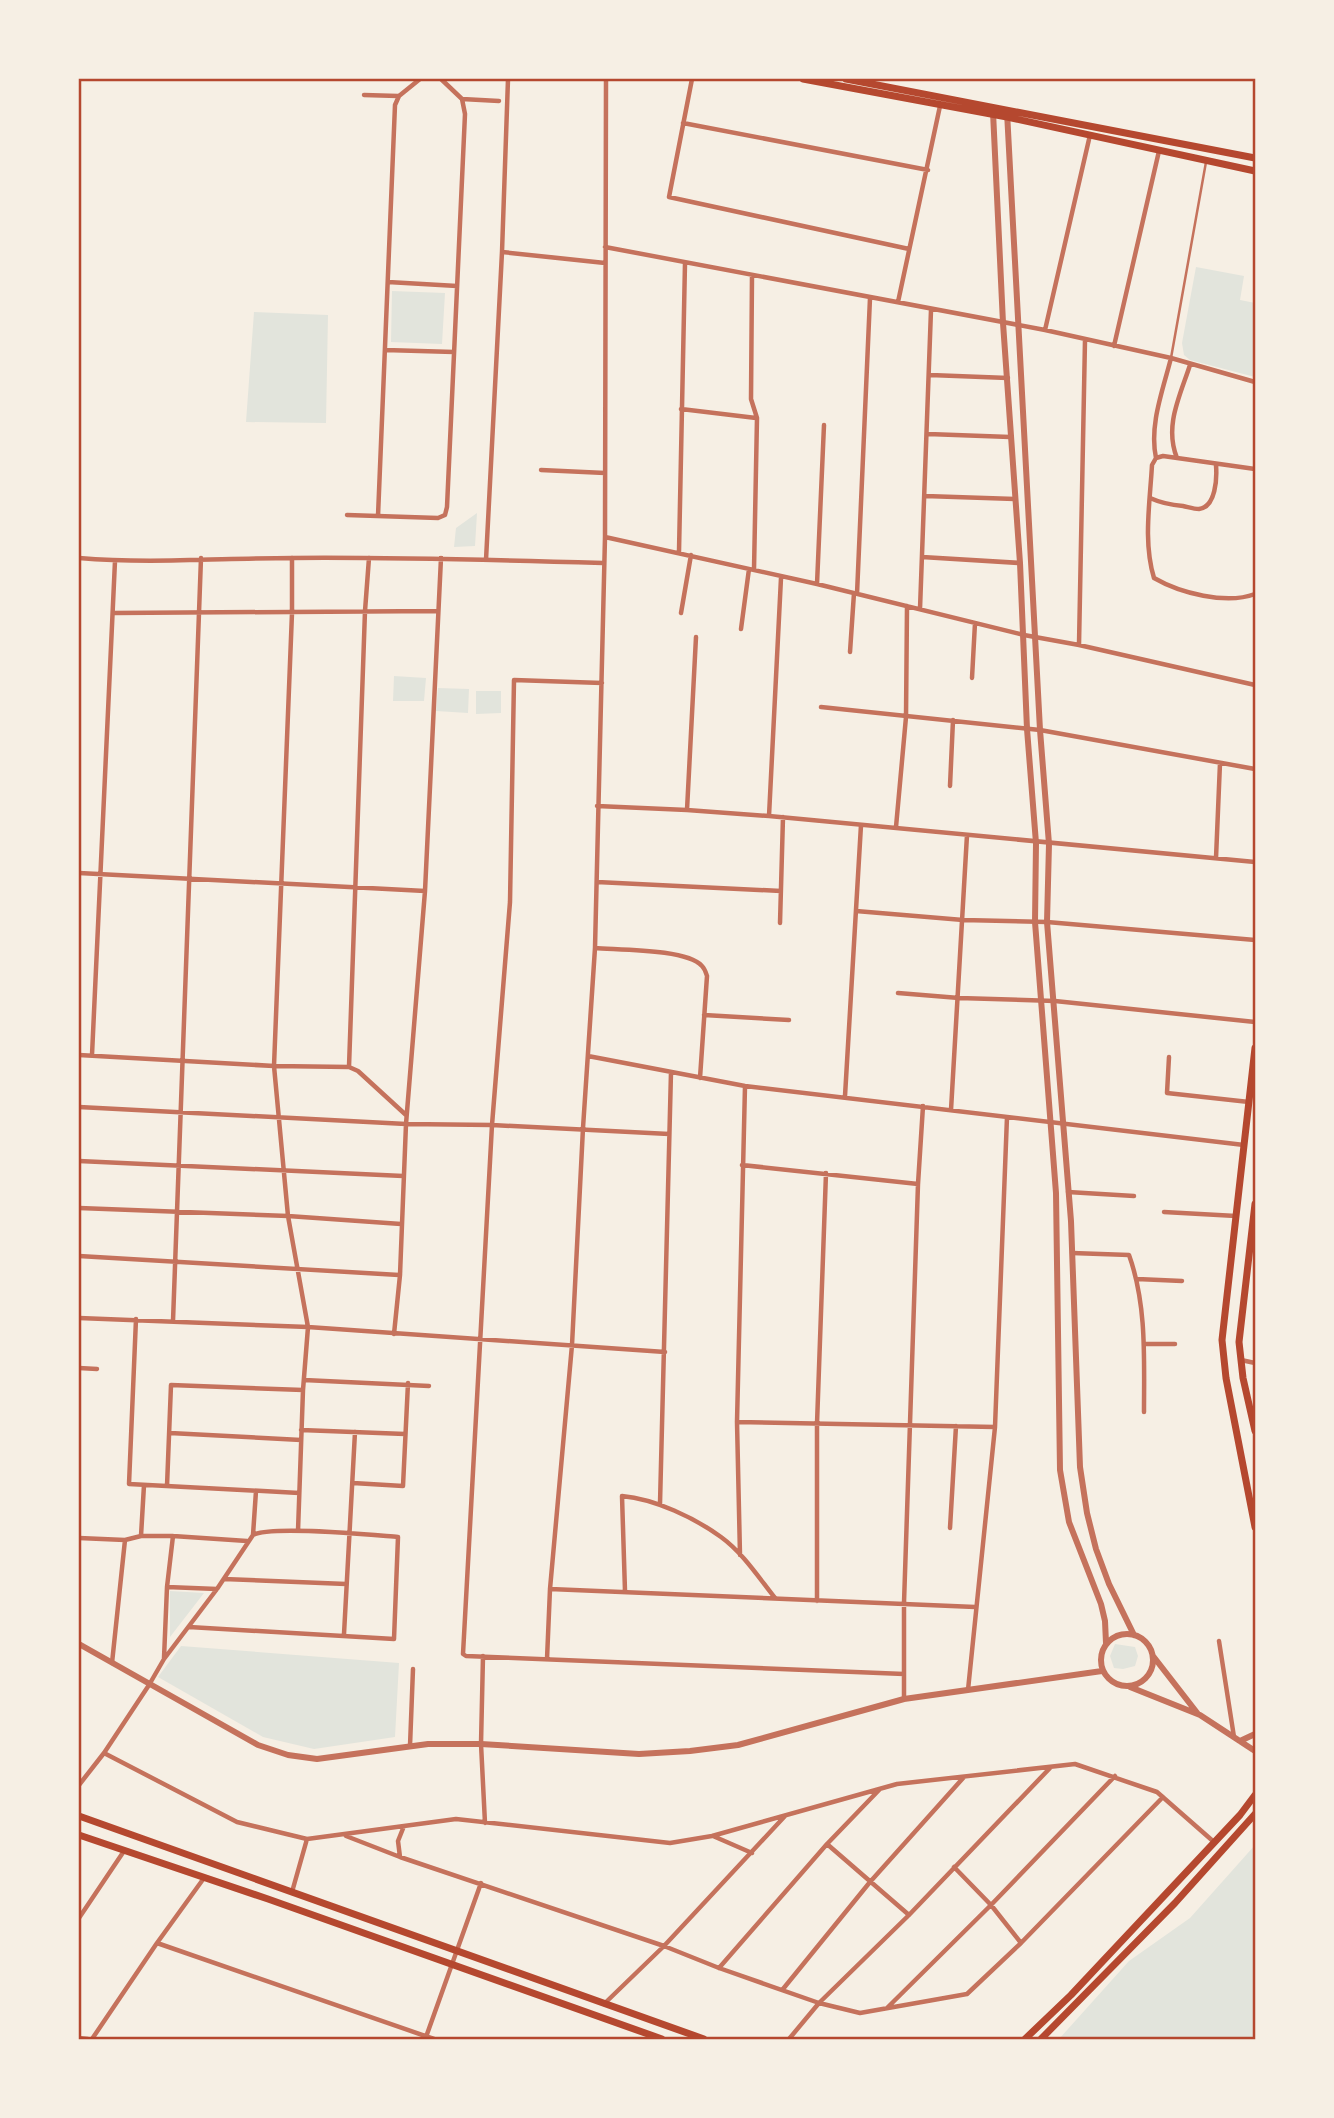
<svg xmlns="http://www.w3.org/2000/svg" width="1334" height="2118" viewBox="0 0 1334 2118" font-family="'Alegreya Sans',sans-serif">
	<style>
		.green { fill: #e2e4dc }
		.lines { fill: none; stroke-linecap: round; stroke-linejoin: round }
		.service { stroke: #c5725c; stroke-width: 2.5 }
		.minor { stroke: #c5725c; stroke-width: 4.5 }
		.tertiary { stroke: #c5725c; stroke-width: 6 }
		.secondary { stroke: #b5482f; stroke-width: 7 }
		.neatline { fill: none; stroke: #b5482f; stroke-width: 2.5 }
	</style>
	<rect width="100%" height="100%" fill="#f6efe4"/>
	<path class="green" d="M1196 267 1244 276 1240 300 1255 303V377L1190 360 1184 355 1182 343Z
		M392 291 445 293 442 344 391 342Z
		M254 312 328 315 326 423 246 422Z
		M477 513 475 546 454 547 456 528Z
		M394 676 426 678 424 701H393Z
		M438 688 469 689 468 713 436 711Z
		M476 691H501V713L476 714Z
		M170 1591 204 1593 170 1637Z
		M1115 1644 1135 1647 1138 1656 1135 1666 1123 1669 1114 1668 1110 1656Z
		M181 1646 399 1663 395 1737 314 1749 263 1737 158 1677Z
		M1255 1845V2039H1059L1129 1961 1190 1918Z"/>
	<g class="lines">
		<path class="service" d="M1171 358 1206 162"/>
		<path class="minor" d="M692 79 669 197 909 249
			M364 95 398 96
			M462 99 499 101
			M683 123 928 170
			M605 247 1045 330 1171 358 1255 382
			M502 252 605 263
			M752 275 751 399 757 418 754 570
			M388 282 457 286
			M898 302 940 106
			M1045 330 1090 135
			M1114 346 1159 151
			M385 350 454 352
			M930 375 1008 378
			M681 409 756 418
			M928 434 1010 437
			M1156 458C1149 425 1163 390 1171 358
			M1177 458C1164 426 1180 396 1190 365
			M1255 469 1163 456 1156 458 1152 465C1150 502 1143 542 1154 578 1180 593 1226 605 1255 594
			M541 470 605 473
			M925 496 1015 499
			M1150 498C1161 503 1171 505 1183 506 1188 507 1194 509 1199 509 1216 507 1217 478 1216 465
			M347 515 438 518 445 515 447 507 465 114 462 99 441 79
			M378 516 395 105 399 96 420 79
			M605 537 817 584 1024 635 1079 645 1255 685
			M679 552 685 263
			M922 557 1020 563
			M79 558C150 564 222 558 293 558 396 557 500 560 603 563
			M292 558V613L274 1066 288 1216 308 1327 303 1390 298 1531
			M486 560 502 252 508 79
			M817 584 824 425
			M857 594 870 298
			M920 609 931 310
			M114 613 438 611
			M681 613 691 555
			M741 629 749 569
			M1079 645 1085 340
			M850 652 854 593
			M972 678 975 623
			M602 683 514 680 510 902 492 1125 463 1654 466 1656 904 1674
			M821 707 1040 730 1255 769
			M950 786 953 720
			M597 806 687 810 769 816 1255 862
			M687 810 696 637
			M769 816 781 578
			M896 827 906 717 907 606
			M1216 858 1220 763
			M79 873 425 891
			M597 882 781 891
			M856 911 963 920 1047 922 1255 940
			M780 923 783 817
			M595 948C619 950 687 949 702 966 705 969 706 973 707 976L700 1078
			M898 993 959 998 1055 1001 1255 1022
			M704 1015 789 1020
			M79 1055 274 1066 349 1067 358 1071 406 1115
			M92 1055 115 561
			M588 1056 745 1086 1244 1145
			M1169 1057 1167 1093 1249 1102
			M349 1067 365 611 369 558
			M845 1096 861 825
			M79 1107 406 1124 492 1125 669 1134
			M951 1110 967 835
			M79 1161 403 1176
			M742 1165 918 1184
			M1068 1192 1134 1196
			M79 1208 288 1216 401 1224
			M1164 1212 1236 1216
			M1072 1253 1129 1255C1147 1305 1144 1360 1144 1412
			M79 1256 399 1275
			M1137 1279 1182 1281
			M79 1318 308 1327 665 1352
			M136 1319 129 1484 299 1493
			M173 1321 201 558
			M394 1334 400 1275 406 1124 425 891 441 558
			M1144 1344H1175
			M1241 1360 1255 1363
			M79 1368 97 1369
			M304 1380 429 1386
			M737 1422 995 1427
			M301 1430 405 1434
			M170 1433 301 1440
			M353 1483 403 1486 408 1383
			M167 1486 171 1385 303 1390
			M660 1504 671 1072
			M950 1528 956 1426
			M141 1536 144 1485
			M79 1538 125 1540 141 1536H173L247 1541
			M740 1555 737 1422 745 1086
			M224 1579 346 1584
			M167 1587 217 1589
			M550 1589 975 1607
			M625 1591 622 1496C655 1499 695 1518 721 1537 743 1553 759 1578 775 1598
			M817 1601V1424L826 1173
			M189 1627 394 1639 398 1537C372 1535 271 1525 253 1535
			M344 1634 355 1432
			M1219 1641 1234 1737
			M483 1656 481 1744 485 1823
			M164 1658 167 1587 173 1536
			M547 1659 550 1589 572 1345 583 1128 595 948 605 537 606 79
			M112 1663 125 1540
			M968 1690 995 1427 1007 1117
			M904 1699V1603L918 1184 923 1106
			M410 1746 413 1669
			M104 1753 237 1822 307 1839 456 1819 670 1843 712 1836 897 1784 1075 1764 1157 1792 1214 1842
			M79 1785 104 1753 149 1685 164 1659 217 1589 253 1535 256 1491
			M346 1836 400 1857 664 1946 719 1968 819 2003 860 2013 967 1994 1021 1943 1163 1797
			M713 1836 752 1853
			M827 1844 909 1915
			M400 1857 398 1841 404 1826
			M954 1867 991 1905 1021 1943
			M292 1892 307 1839
			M79 1918 124 1851
			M157 1943 434 2039
			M719 1968 827 1844 880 1789
			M783 1989 870 1882 964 1777
			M604 2004 664 1946 785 1816
			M887 2008 991 1905 1115 1776
			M426 2037 481 1883
			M79 2038 88 2039
			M92 2039 157 1943 204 1878
			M789 2039 819 2003 909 1915 1050 1768"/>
		<path class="tertiary" d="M993 112 1003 323 1020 563 1027 729 1036 843 1035 922 1056 1193 1060 1470 1069 1522 1101 1604 1105 1621 1106 1643
			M1007 112 1040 730 1049 844 1047 922 1071 1221 1080 1467 1087 1513 1096 1549 1109 1584 1134 1635
			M1101 1660a26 26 0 1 1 52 0a26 26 0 1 1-52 0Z
			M79 1644 258 1745 288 1755 317 1759 428 1744H481L639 1754 690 1751 738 1745 904 1699 1102 1671
			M1153 1656 1198 1714
			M1130 1687 1200 1715 1255 1751
			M1240 1741 1255 1734"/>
		<path class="secondary" d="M803 79 1007 117 1255 171
			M846 79 1255 158
			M1255 1048 1222 1340 1226 1378 1255 1527
			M1255 1204 1239 1342 1243 1378 1255 1431
			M79 1816 704 2039
			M79 1835 268 1899 662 2039
			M1025 2039 1071 1995 1240 1815 1255 1795
			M1041 2039 1175 1903 1255 1814"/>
	</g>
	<rect width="1334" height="2118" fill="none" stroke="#f6efe4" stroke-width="161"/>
	<rect x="80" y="80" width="1174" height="1958" class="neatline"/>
</svg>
